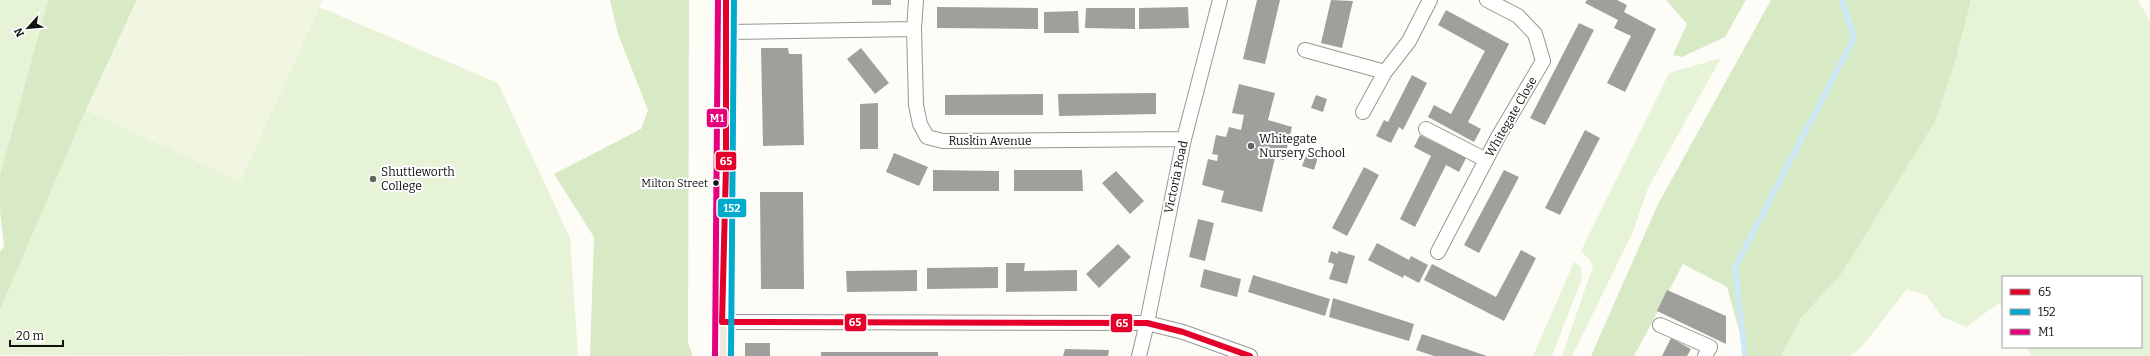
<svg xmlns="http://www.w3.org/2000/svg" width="2150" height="356" viewBox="0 0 2150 356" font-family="Bitter,serif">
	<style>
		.green { fill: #e7f3d7 }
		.forest { fill: #d8eac5 }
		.pitch { fill: #f0f6e1 }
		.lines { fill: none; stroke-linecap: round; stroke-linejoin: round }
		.stream { stroke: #cde8f7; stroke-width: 5.5 }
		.building { fill: #a19f9c }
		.street-casing { stroke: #979795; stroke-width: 16 }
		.primary-casing { stroke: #858482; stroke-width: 24 }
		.street { stroke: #fffffe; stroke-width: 14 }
		.primary { stroke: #ede9dc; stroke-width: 22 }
		.bus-1-casing { stroke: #fff; stroke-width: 9 }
		.bus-2-casing { stroke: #fff; stroke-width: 9 }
		.bus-3-casing { stroke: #fff; stroke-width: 9 }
		.bus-1 { stroke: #e4002b; stroke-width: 6 }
		.bus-2 { stroke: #00a9ce; stroke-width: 6 }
		.bus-3 { stroke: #e5007d; stroke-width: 6 }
		.poi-dot { fill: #646362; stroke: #fff; stroke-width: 1.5 }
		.bus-dot { fill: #111; stroke: #fff; stroke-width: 1.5 }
		.labels { text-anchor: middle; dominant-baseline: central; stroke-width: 4; stroke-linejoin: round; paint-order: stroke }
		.bus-label { font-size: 11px; fill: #111; stroke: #fff; text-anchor: end }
		.street-label { font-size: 12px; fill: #111; stroke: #fff }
		.poi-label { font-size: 12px; fill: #111; stroke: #fff; text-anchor: start }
		.line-badge { stroke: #fff; stroke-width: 1.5 }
		.badge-label { font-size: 11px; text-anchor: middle; font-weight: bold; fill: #fff }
	</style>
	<rect width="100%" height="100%" fill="#fdfcf7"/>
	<path class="green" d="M0 0H48L0 175Z
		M1971 0H2138L2150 21V356H2032L2026 347H2141V277H2003V309L1999 303 1966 327 1942 317 1926 295 1907 289 1861 348 1850 356H1781L1801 318 1842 273 1936 120 1956 59Z
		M319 7 498 83 570 238 578 356 0 355V310L86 110 240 181Z
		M1721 58 1648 188 1633 232 1572 356H1562L1593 266 1591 261 1581 251 1669 73Z
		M1574 262 1581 267 1582 278 1552 356H1533Z"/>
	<path class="forest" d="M48 0H137L86 110 0 310V252L4 246 0 211V175Z
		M610 0H689L688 343 693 356H590L594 237 554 174 641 129 648 110 618 34Z
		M1666 0H1746L1725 37 1682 57 1673 55 1687 24Z
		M1771 0H1971L1956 59 1936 120 1842 273 1801 318 1781 356H1746L1727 287 1683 264 1634 356H1591L1658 204Z"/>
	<path class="pitch" d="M137 0H323L240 181 86 110Z"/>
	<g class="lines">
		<path class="stream" d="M1745 356 1735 267 1854 38 1842 0"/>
	</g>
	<path class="building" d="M872 0H891V5H872Z
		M1257 0H1280L1265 64 1243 59Z
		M1331 0 1353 1 1342 48 1321 43Z
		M1587 0H1617L1627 5 1624 12 1656 29 1625 92 1607 83 1631 36 1614 28 1618 20 1585 3Z
		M937 7 1038 8V29L937 28Z
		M1188 7 1189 28 1139 29V8Z
		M1086 8H1135V29L1085 28Z
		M1446 10 1509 44 1468 122 1481 129 1474 142 1428 117 1434 105 1451 114 1485 51 1438 25Z
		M1078 11 1079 33H1044V12Z
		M1579 23 1594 30 1545 125 1530 118Z
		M761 48H788L789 54H802L804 145 763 146Z
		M861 48 889 83 875 94 847 59Z
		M1412 75 1427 83 1403 130 1399 127 1391 143 1376 136 1384 120 1388 122Z
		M1239 84 1275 93 1268 120 1292 127 1284 160 1275 158 1262 212 1221 202 1224 191 1202 185 1208 159 1217 161 1218 155 1212 154 1216 135 1226 137 1229 127 1241 130 1244 115 1232 113Z
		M1156 93V114L1059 116 1058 94Z
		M1043 94V115H945V95Z
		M1316 95 1327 99 1323 112 1311 108Z
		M878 103V149H860V104Z
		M1585 130 1600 138 1560 215 1545 208Z
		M1420 135 1466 158 1459 172 1446 165 1415 227 1400 219 1431 156 1414 147Z
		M894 153 928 167 919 186 886 172Z
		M1307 153 1318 157 1314 170 1302 166Z
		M1364 167 1379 175 1347 236 1332 228Z
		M933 170 999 171V191H933Z
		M1014 170H1082L1083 191H1014Z
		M1504 170 1519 177 1479 253 1464 245Z
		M1116 171 1144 201 1130 214 1102 183Z
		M760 192H803L804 289H761Z
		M1198 219 1214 223 1205 261 1189 257Z
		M1377 243 1409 260 1411 256 1428 265 1419 283 1404 275 1403 278 1368 260Z
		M1118 244 1131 257 1099 288 1086 274Z
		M1521 250 1536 258 1504 321 1424 280 1432 264 1496 297Z
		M1331 251 1338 254V251L1355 256 1347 284 1329 279 1334 264 1328 262Z
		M1006 263H1025L1024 271 1077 270V291L1006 292Z
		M998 267V288L927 289V268Z
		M1204 269 1241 279 1237 297 1200 287Z
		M917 270V291L847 292 846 271Z
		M1253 275 1330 299 1325 316 1248 292Z
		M1667 290 1726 316V344L1657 311Z
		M1333 298 1414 324 1409 341 1329 317Z
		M1422 334 1487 356H1434L1416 350Z
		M1671 338 1691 349 1687 356H1662Z
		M745 343H770V356H745Z
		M1065 349 1109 350 1108 356H1063Z
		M821 352H938V356H821Z"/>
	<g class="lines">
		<g class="street-casing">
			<path id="street" d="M916 0 914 29 916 105 920 124 927 137 943 141 1184 139
				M726 32 914 29
				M1305 50 1385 72 1409 41 1430 0
				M1363 112 1385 72
				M1426 129 1486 160
				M1438 252 1498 137 1543 61 1535 34 1518 16 1487 0
				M722 322 1147 323 1183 332 1250 356
				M1660 325 1710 347 1705 356
				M1139 356 1147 323 1184 139 1220 0"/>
		</g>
		<g class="primary-casing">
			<path id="primary" d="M723 356 726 0"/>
		</g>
		<use href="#street" class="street"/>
		<use href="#primary" class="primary"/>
		<g class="bus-1-casing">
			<path id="bus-1" d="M722 322 1147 323 1183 332 1250 356
				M722 322 726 166V0"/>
		</g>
		<g class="bus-2-casing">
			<path id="bus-2" d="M731 356 734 0"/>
		</g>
		<g class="bus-3-casing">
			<path id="bus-3" d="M715 356 718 0"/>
		</g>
		<use href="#bus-1" class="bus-1"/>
		<use href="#bus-2" class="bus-2"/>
		<use href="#bus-3" class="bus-3"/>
	</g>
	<g class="poi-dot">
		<circle cx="1251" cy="146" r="4"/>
		<circle cx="373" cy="179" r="4"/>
	</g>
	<circle class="bus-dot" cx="716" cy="183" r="3.5"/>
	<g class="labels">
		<g class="bus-label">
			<text x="708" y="183">Milton Street</text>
		</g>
		<g class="street-label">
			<text transform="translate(1511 117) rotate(-60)">Whitegate Close</text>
			<text x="990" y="141">Ruskin Avenue</text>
			<text transform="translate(1176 177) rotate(-78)">Victoria Road</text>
		</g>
		<g class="poi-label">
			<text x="1259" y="139">Whitegate<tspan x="1259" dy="14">Nursery School</tspan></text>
			<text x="381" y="172">Shuttleworth<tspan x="381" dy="14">College</tspan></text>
		</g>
	</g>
	<g class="line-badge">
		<rect x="706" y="108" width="22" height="20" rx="4" fill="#e5007d"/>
		<rect x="715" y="151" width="22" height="20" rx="4" fill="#e4002b"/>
		<rect x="717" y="198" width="30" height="20" rx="4" fill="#00a9ce"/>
		<rect x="844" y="313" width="23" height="19" rx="4" fill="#e4002b"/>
		<rect x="1110" y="313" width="23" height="20" rx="4" fill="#e4002b"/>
	</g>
	<g class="badge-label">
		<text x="717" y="122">M1</text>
		<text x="726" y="165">65</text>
		<text x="732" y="212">152</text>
		<text x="855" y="326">65</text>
		<text x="1122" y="327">65</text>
	</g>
	<rect x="2002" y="276" width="140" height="72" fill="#ffffff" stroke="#a0a0a0"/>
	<rect x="2010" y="289" width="20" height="6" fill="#e4002b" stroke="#a0a0a0"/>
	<text x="2038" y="296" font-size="12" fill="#111111">65</text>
	<rect x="2010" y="309" width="20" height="6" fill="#00a9ce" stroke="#a0a0a0"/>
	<text x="2038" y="316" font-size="12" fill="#111111">152</text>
	<rect x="2010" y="329" width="20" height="6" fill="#e5007d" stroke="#a0a0a0"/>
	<text x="2038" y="336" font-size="12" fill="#111111">M1</text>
	<g transform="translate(28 28) rotate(243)" stroke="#ffffff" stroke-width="3" paint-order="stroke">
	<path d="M0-3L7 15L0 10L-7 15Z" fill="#111111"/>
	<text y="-6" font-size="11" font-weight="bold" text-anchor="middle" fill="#111111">N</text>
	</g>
	<path d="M10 340v6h53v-6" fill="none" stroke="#111111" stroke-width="2"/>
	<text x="16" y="340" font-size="12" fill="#111111" stroke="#ffffff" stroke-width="3" paint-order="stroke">20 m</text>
</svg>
